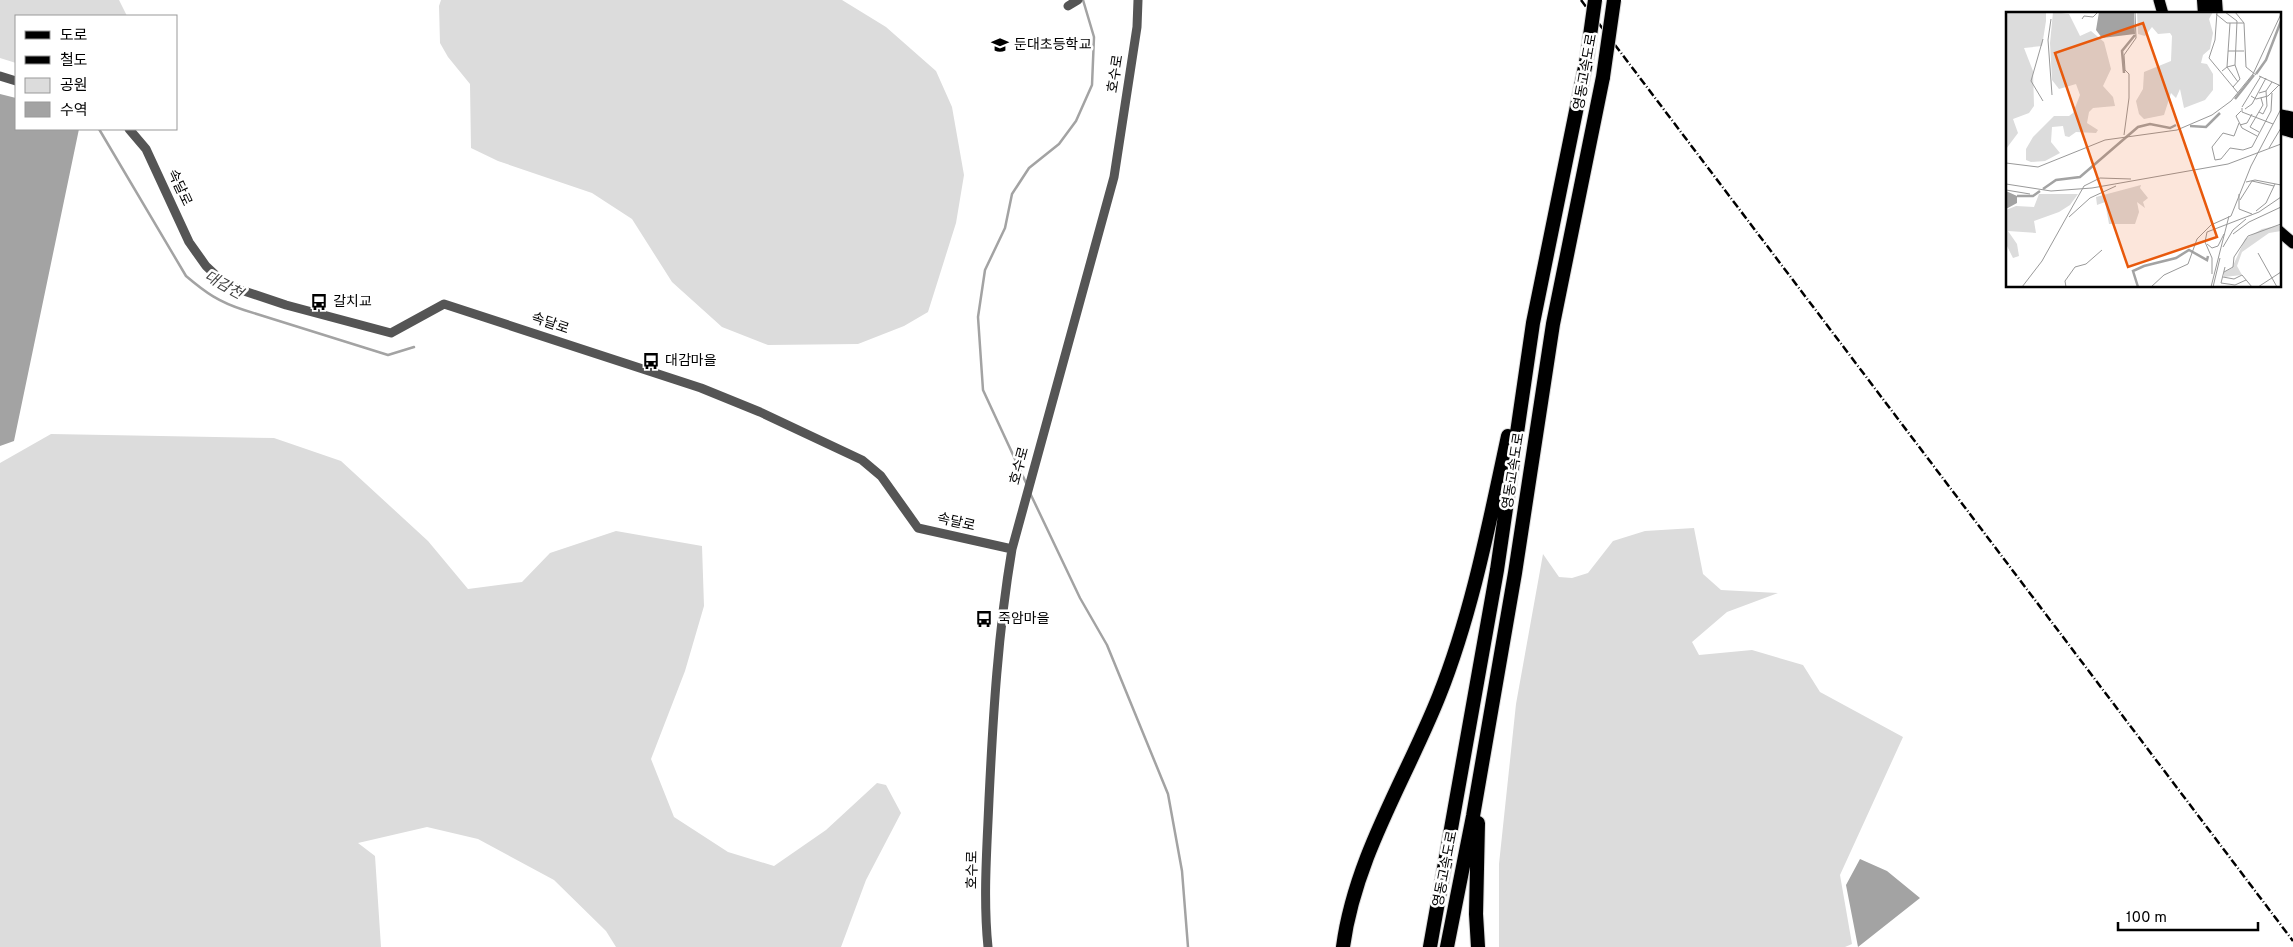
<svg xmlns="http://www.w3.org/2000/svg" width="2293" height="947" viewBox="0 0 2293 947" font-family="Overpass,'Noto Sans KR',sans-serif">
	<style>
		.green { fill: #dcdcdc }
		.water { fill: #a3a3a3 }
		.lines { fill: none; stroke-linecap: round; stroke-linejoin: round }
		.stream { stroke: #a3a3a3; stroke-width: 2.5 }
		.major-casing { stroke: #dbdbdb; stroke-width: 13 }
		.highway-casing { stroke: #dbdbdb; stroke-width: 16 }
		.minor { stroke: #555; stroke-width: 9 }
		.major { stroke: #000; stroke-width: 11 }
		.highway { stroke: #000; stroke-width: 14 }
		.rail { stroke: #000; stroke-width: 2.5; stroke-dasharray: 8 2.5 1 2.5; stroke-linecap: butt }
		.highway-bridge-casing { stroke: #dbdbdb; stroke-width: 16; stroke-linecap: butt }
		.highway-bridge { stroke: #000; stroke-width: 14 }
		.labels { text-anchor: middle; dominant-baseline: central; stroke-width: 5; stroke-linejoin: round; paint-order: stroke }
		.poi-label { font-size: 14px; fill: #000; stroke: #fff; text-anchor: start }
		.street-label { font-size: 14px; fill: #000; stroke: #fff }
		.water-label { font-size: 15px; font-style: italic; fill: #444; stroke: #fff }
		.inset-river { fill: none; stroke: #a3a3a3; stroke-width: 2.5 }
		.inset-road { fill: none; stroke: #999; stroke-width: 1 }
		.view { fill: #e8590c; fill-opacity: 0.15; stroke: #e8590c; stroke-width: 2.5 }
		.inset-edge { fill: none; stroke: #000; stroke-width: 2.5 }
	</style>
	<rect width="100%" height="100%" fill="#fff"/>
	<path class="green" d="M0 0H119L127 16H16V63L0 58Z
		M441 0H842L886 27 936 71 952 107 964 175 956 223 928 312 904 326 858 344 768 345 722 327 672 282 632 219 592 193 498 161 471 148 470 84 448 57 440 43 439 6Z
		M51 434 274 438 341 461 428 541 468 589 522 582 550 553 616 531 702 546 704 606 685 671 651 759 674 817 728 852 774 866 826 830 877 783 886 785 901 813 866 880 841 947H616L606 931 554 880 478 839 427 827 358 843 375 856 381 947H0V463Z
		M1694 528 1703 574 1721 590 1778 593 1727 612 1692 642 1699 655 1752 650 1803 665 1820 692 1903 737 1840 875 1852 944 1845 947H1499V864L1516 704 1543 554 1559 577 1572 578 1588 573 1613 541 1645 531Z"/>
	<path class="water" d="M0 94 16 98V129H79L14 441 0 446Z
		M1860 859 1887 871 1920 898 1858 947 1846 885Z"/>
	<g class="lines">
		<path class="stream" d="M99 129 186 276C206 293 219 302 244 310L388 355 414 347
			M1027 485 983 390 978 317 985 270 1005 228 1012 194 1029 168 1059 144 1076 121 1092 85 1094 37 1083 0
			M1030 493 1080 598 1107 645 1168 794 1182 871 1188 947"/>
		<g class="major-casing">
			<path id="major" d="M2159 0 2163 14
				M2279 231 2293 243"/>
		</g>
		<g class="highway-casing">
			<path id="highway" d="M2204 0 2205 14
				M2215 0 2216 14
				M2279 116 2293 119
				M2279 127 2293 131
				M1343 947C1355 857 1406 779 1439 696 1472 613 1489 524 1508 436
				M1430 947 1497 570 1533 323 1587 57
				M1447 947 1473 816 1515 573 1553 324 1603 77
				M1478 947 1476 914 1478 823"/>
		</g>
		<path class="minor" d="M1068 6 1078 0
			M0 76 16 81
			M129 129 146 149 189 242 206 266 223 282 241 290 286 305 391 333 444 304 701 388 760 412 862 460 881 476 918 528 1012 549
			M988 947C983 898 987 848 989 799 993 716 998 632 1012 549L1114 177 1137 27 1138 0"/>
		<use href="#major" class="major"/>
		<use href="#highway" class="highway"/>
		<path class="rail" d="M1581 0 2293 941"/>
		<g class="highway-bridge-casing">
			<path id="highway-bridge" d="M1587 57 1595 0
				M1603 77 1614 0"/>
		</g>
		<use href="#highway-bridge" class="highway-bridge"/>
	</g>
	<defs>
		<g id="school-bare" transform="scale(1.35)"><path d="M0-5L7-2L0 1L-7-2ZM-4 1L0 2.5L4 1V4Q0 6-4 4Z" fill="#000" stroke="#fff" stroke-width="2.5" paint-order="stroke"/></g>
		<g id="bus-bare" transform="scale(1.35)"><path d="M-5-6H5V4H4V6H2V4H-2V6H-4V4H-5ZM-3.5-4V0h7V-4ZM-3.5 1.2v1.5H-2V1.2ZM2 1.2v1.5H3.5V1.2Z" fill="#000" stroke="#fff" stroke-width="2.5" paint-order="stroke"/></g>
	</defs>
	<g fill-rule="evenodd">
		<use href="#school-bare" x="1000" y="45"/>
		<use href="#bus-bare" x="319" y="302"/>
		<use href="#bus-bare" x="651" y="361"/>
		<use href="#bus-bare" x="984" y="619"/>
	</g>
	<g class="labels">
		<g class="poi-label">
			<text x="1014" y="45">둔대초등학교</text>
			<text x="333" y="302">갈치교</text>
			<text x="665" y="361">대감마을</text>
			<text x="998" y="619">죽암마을</text>
		</g>
		<g class="street-label">
			<text transform="translate(1586 72) rotate(-80)">영동고속도로</text>
			<text transform="translate(1116 74) rotate(-81)">호수로</text>
			<text transform="translate(179 188) rotate(65)">속달로</text>
			<text transform="translate(550 324) rotate(19)">속달로</text>
			<text transform="translate(1020 466) rotate(-75)">호수로</text>
			<text transform="translate(1514 471) rotate(-81)">영동고속도로</text>
			<text transform="translate(956 523) rotate(13)">속달로</text>
			<text transform="translate(1446 869) rotate(-79)">영동고속도로</text>
			<text transform="translate(973 870) rotate(-89)">호수로</text>
		</g>
		<g class="water-label">
			<text transform="translate(223 286) rotate(29)">대감천</text>
		</g>
	</g>
	<g transform="translate(2006 12)">
		<rect width="275" height="275" fill="#fff"/>
		<path d="M0 0H40V9L36 34 18 36 27 59 28 94 23 101 7 107 12 121 0 137ZM47 0 63 2 74 24 85 19 98 30 105 57 97 74 107 85 109 94 87 96 83 100 81 111 92 118 90 121 70 120 63 125 59 124 57 114 46 115 45 130 54 141 39 149 25 150 20 148V137L27 125 48 104H63L67 101 74 83 70 72 53 77 46 68 44 31ZM131 0H207L203 7 207 21 204 37 197 43 195 51 201 52 207 62V78L199 88 178 96 174 77 170 86 165 81 158 103 138 107 133 102 130 89 137 77 138 60 165 49 166 24 164 21 152 22 146 15 139 24 132 22ZM135 173 134 176 142 186 137 190 139 196 131 190 133 200 129 212H103L99 190 91 193 90 185ZM33 182H72L64 193 53 200 28 209 30 221 2 219 11 232 13 244 7 246 0 232V198L10 194 28 195ZM275 213V219L263 221 236 240 231 254 236 263 218 265V260L226 256 239 227 256 217Z" fill="#dcdcdc"/>
		<path d="M93 0H128L129 22 96 26 90 18ZM0 179 11 184V191L0 197Z" fill="#a3a3a3"/>
		<path class="inset-river" d="M118 61 116 39 129 23M250 62 260 48 275 9M229 87 248 63M184 114 200 115 214 101M37 177 50 168 74 165 132 115 144 112 164 116 170 113M11 184H27L34 179M132 275 127 259 138 254 170 246 183 238 201 248 202 244"/>
		<path class="inset-road" d="M211 0 209 28 203 46 232 81M219 0 231 9 229 53 234 67 227 75M229 0 238 11 240 55 250 63M210 2 221 11H238M45 7 42 28 46 83M76 7 78 4 87 5 92 0M222 39H238M229 53 221 55 232 70M216 59 221 55 224 11M253 64 275 74M253 81 260 79 266 70M245 84 250 87 262 84 273 73M37 89 25 69 37 27M236 95 255 64M236 96V100L267 112M239 97 246 92 260 66M235 99 230 104 236 116 251 124M253 100 257 102 261 94 260 79M233 111 228 124 217 121 206 135 209 148 215 147 224 136 237 138 246 135 265 99 266 81M234 113 241 111 246 102M253 120 244 115 257 93 255 86M118 123 123 86V62L119 58 118 43 130 26 129 0M263 136 275 116M0 151 32 155 99 128 171 118 206 103 225 89 247 62 275 2M240 170 249 168 275 173M0 172 45 179 86 176 222 152 275 132M0 178 24 182M233 182V197L246 202M234 188 246 169 268 174M250 199 260 191 269 172M63 205 84 186 110 174M227 222 243 210 275 195M201 232 206 236 212 234 218 222M217 235 227 218 240 207M252 241 271 275M219 255 215 271 229 273 240 268M218 260 227 255 228 245 242 224 275 212M206 262V246L199 230 201 220 253 200 275 185M217 265 228 267 236 263 246 275M16 275 36 249 78 174 94 166 125 167M60 275 59 269 69 255 80 252 96 238M145 275 158 263 182 252 191 227 205 213 225 204 245 154 275 97M205 275 223 204M207 275 214 246M252 275 275 260"/>
		<path class="view" d="M137 11 211 225 122 255 49 41Z"/>
		<rect width="275" height="275" class="inset-edge"/>
	</g>
	<rect x="15" y="15" width="162" height="115" fill="#ffffff" stroke="#999999"/>
	<rect x="25" y="31" width="25" height="8" fill="#000000" stroke="#999999"/>
	<text x="60" y="40" font-size="15" fill="#000000">도로</text>
	<rect x="25" y="56" width="25" height="8" fill="#000000" stroke="#999999"/>
	<text x="60" y="65" font-size="15" fill="#000000">철도</text>
	<rect x="25" y="78" width="25" height="15" fill="#dcdcdc" stroke="#999999"/>
	<text x="60" y="90" font-size="15" fill="#000000">공원</text>
	<rect x="25" y="102" width="25" height="15" fill="#a3a3a3" stroke="#999999"/>
	<text x="60" y="115" font-size="15" fill="#000000">수역</text>
	<path d="M2118 922v8h140v-8" fill="none" stroke="#000000" stroke-width="2.5"/>
	<text x="2126" y="922" font-size="15" fill="#000000" stroke="#ffffff" stroke-width="4" paint-order="stroke">100 m</text>
</svg>
